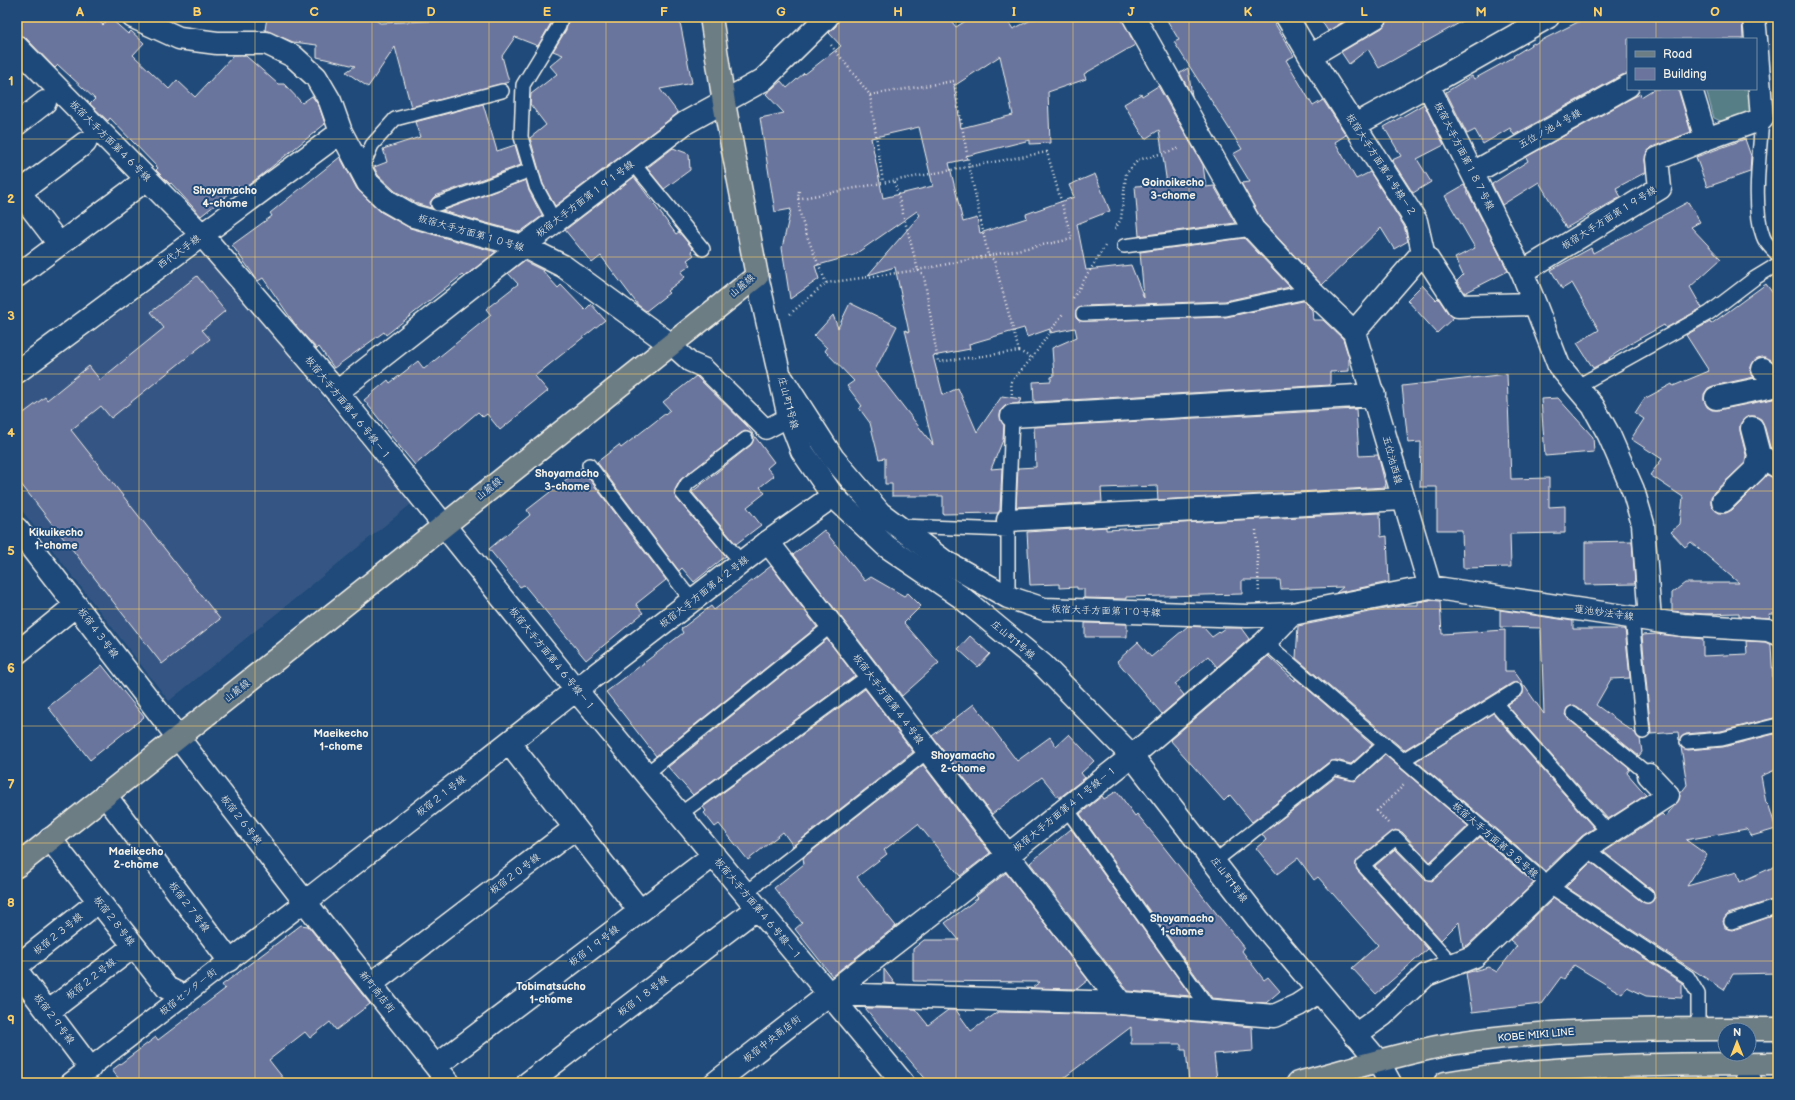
<svg xmlns="http://www.w3.org/2000/svg" width="1795" height="1100" viewBox="0 0 1795 1100" font-family="'Balsamiq Sans','Klee One',sans-serif">
	<style>
		.built { fill: #365784 }
		.green { fill: #557e86; stroke: #a4b8b7 }
		.building { fill: #6a749d; stroke: #f4f1e8; fill-rule: evenodd }
		.lines { fill: none; stroke-linecap: round; stroke-linejoin: round }
		.service-casing { stroke: #f4f1e8; stroke-width: 16 }
		.pedestrian-casing { stroke: #f4f1e8; stroke-width: 22 }
		.minor-casing { stroke: #f4f1e8; stroke-width: 25 }
		.tertiary-casing { stroke: #f4f1e8; stroke-width: 25 }
		.primary-casing { stroke: #f4f1e8; stroke-width: 25 }
		.path { stroke: #f4f1e8; stroke-width: 2.5; stroke-dasharray: 1 3; stroke-linecap: butt }
		.service { stroke: #1f4a7a; stroke-width: 13 }
		.pedestrian { stroke: #1f4a7a; stroke-width: 19 }
		.minor { stroke: #1f4a7a; stroke-width: 22 }
		.tertiary { stroke: #1f4a7a; stroke-width: 22 }
		.primary { stroke: #6d7d84; stroke-width: 22 }
		.grid { fill: none; stroke: #ffd166; stroke-width: 1; stroke-opacity: 0.55 }
		.labels { text-anchor: middle; dominant-baseline: central; stroke-width: 4; stroke-linejoin: round; paint-order: stroke }
		.street-label { font-size: 10px; fill: #f4f1e8; stroke: #1f4a7a }
		.neighbourhood-label { font-size: 11px; font-weight: bold; fill: #f4f1e8; stroke: #1f4a7a }
		.neatline { fill: none; stroke: #ffd166; stroke-width: 1.5 }
		.grid-label { font-size: 13px; text-anchor: middle; font-weight: bold; fill: #ffd166 }
	</style>
	<rect width="100%" height="100%" fill="#1f4a7a"/>
	<filter id="ink" filterUnits="userSpaceOnUse"><feTurbulence type="fractalNoise" baseFrequency=".025" numOctaves="2"/><feDisplacementMap in="SourceGraphic" scale="8" xChannelSelector="R" yChannelSelector="G"/><feConvolveMatrix kernelMatrix="1 2 1 2 8 2 1 2 1" color-interpolation-filters="sRGB"/></filter>
	<g filter="url(#ink)">
		<path class="built" d="M207 256 411 504 169 701 17 504V388L195 257Z"/>
		<path class="green" d="M1706 89H1753L1755 102 1750 112 1725 123 1714 118Z"/>
		<path class="building" d="M17 17H94L103 25 110 18 128 34 131 31 144 43 133 55 169 89 177 80 195 97 233 56H246L278 84H284L302 103 312 96 319 106 325 124 259 177 242 190 239 186 201 216 171 183 170 184 156 170 158 168 110 118 108 121 90 104 95 99 58 65 55 68 26 38 17 35Z
			M267 17H371L380 23 455 20 466 17H553L551 23 538 46 515 37 502 56 509 82 411 107 395 47 368 87 346 72 355 66 317 57V45L293 42 265 30Z
			M569 17H679L692 83 660 89 678 113 555 206 543 184 530 138 546 125 530 104 531 94 557 74 550 66 563 55 553 51 566 30Z
			M839 17H948L956 27 972 17H1005L1013 29 1037 17H1121L1135 45 1084 74 1086 79 1048 92 1050 143 1030 144V140L966 156 967 159 949 163 963 222 977 218 980 233 1027 218 1026 214 1074 197 1069 185 1095 174 1110 211 1077 224 1086 270 1131 265 1144 298 1140 252 1244 238 1290 287 1225 301 1083 306 1076 311V318L1079 321 1226 317 1303 301 1312 310 1313 320H1323L1343 339 1349 358V371L1330 372V385L1034 402 1033 382 1051 381V377L1054 376 1052 348 1077 337 1075 328 1050 333V329L1027 337 1024 328 969 344 970 349 933 356 943 395 958 388 977 432 1002 396 1021 399 1019 403 1005 406 1001 410 1000 416 1004 425 1003 440 991 469 1002 468 1000 510 998 513 943 514V496H892V484H885V458L879 459 870 423 859 408 862 406 847 386 854 381 825 351 827 348 814 336 833 315 838 328 850 303 897 326 875 370 933 445 905 330 909 332 895 267 868 275 920 215 917 211 854 255 815 266 819 279 790 299 782 248 791 209 775 212 760 118 784 113 766 94 781 81 787 88 804 73 805 74 841 46 829 33 836 26ZM1000 56 1013 115 961 128 954 86ZM919 127 933 186 883 198 871 138Z
			M1165 17H1271L1294 56 1286 60 1313 106 1323 100 1346 135 1335 142 1356 179 1370 172 1404 226 1408 241 1394 249 1381 228 1322 285 1263 222 1241 183 1250 182 1233 154 1242 149 1174 42 1179 40Z
			M1319 17H1351L1328 31Z
			M1388 17H1470L1379 68 1368 49 1349 64 1341 52 1382 28 1387 23Z
			M1588 17H1742L1743 39H1628V74L1622 75 1514 135 1510 128 1483 144 1475 130 1467 134 1446 92 1472 76 1474 79 1514 57 1513 56 1534 43V44Z
			M1188 68 1192 96 1180 73Z
			M1158 86 1203 165 1206 187 1214 186 1235 223 1139 236 1135 186 1167 184 1159 130 1145 139 1124 104 1141 94 1142 96Z
			M1654 89H1678L1691 132 1652 147 1647 152 1645 160 1646 172 1616 188 1621 197 1566 228 1539 182 1502 205 1492 184 1528 161 1526 157 1628 100 1640 94 1641 97Z
			M483 104 497 151 515 145 521 165 435 196 430 202 431 208 418 204 395 191 378 175 374 167 387 162 383 149 420 137 415 122Z
			M1424 104 1444 145 1417 159 1431 182 1413 193 1392 160 1401 156 1384 127Z
			M1745 139 1751 156 1750 172 1707 187 1696 157Z
			M673 148 689 154 690 170 664 189 647 168Z
			M340 157 357 189 381 212 410 228 496 252 464 277 462 275 386 335 384 332 334 368 319 347 317 349 297 327 263 278 258 281 232 245 272 216 270 213Z
			M634 177 676 234 679 232 693 249 691 251 694 255 687 260 691 265 681 272 685 277 667 291 669 293 646 311 638 305 601 256 592 263 565 230Z
			M526 180 529 191 542 216 520 232 442 211Z
			M1464 185 1508 271 1465 293 1457 281 1463 275 1455 258 1475 248 1445 196Z
			M1688 202 1700 222 1691 227 1721 259 1690 287 1702 308 1666 328 1664 325 1626 346V347L1609 358 1610 359 1593 368 1577 343 1599 330 1572 283 1562 289 1551 270 1591 248 1593 253Z
			M524 261 542 270 558 288 561 285 585 310 591 304 605 320 535 376 548 391 500 430 487 414 483 417 478 412 415 465 386 430 387 429 364 400 388 380 390 383 418 361 424 369 491 315 486 309 518 284 508 273Z
			M197 276 225 311 202 330 210 339 111 418 101 406 71 430 220 619 162 664 17 479V418L45 397 47 400 89 366 100 380 164 328 151 312Z
			M1766 284 1778 300V365L1765 357 1758 358 1754 361 1751 367V373L1754 377 1713 386 1708 388 1704 394V400L1707 407 1712 410H1718L1778 398V452L1770 447 1764 425 1761 419 1755 416H1749L1744 419 1740 424V431L1746 455 1745 463 1714 492 1711 497V504L1714 509 1719 513H1726L1732 510 1767 475 1778 479V614H1769L1770 618 1739 616V613L1703 614 1672 611V593L1685 583H1739L1691 542 1685 547 1671 532 1680 524 1683 497 1650 475 1662 459 1631 439 1644 419 1635 413 1644 399 1672 384 1673 386 1709 371 1686 335 1710 322 1711 324Z
			M1422 285 1436 300 1438 298 1448 313 1454 317 1437 333 1407 300Z
			M1507 374 1511 479 1549 478V507L1565 506V533L1510 534 1511 567 1463 568 1462 530H1437V487H1420L1421 442 1408 443 1402 386Z
			M696 376 747 426 774 462 767 468 774 476 760 487 765 493 747 507 761 525 736 544 692 492 751 445 754 438 752 434 745 431 741 433 680 480 675 490 676 498 726 556 694 582 682 568 679 571 597 462 619 445 621 448 670 410 663 402Z
			M1558 398 1593 437 1594 452 1545 456 1541 399Z
			M1356 409 1359 456 1378 455 1386 487 1158 500 1157 486 1101 488 1102 502 1016 507 1018 468 1036 467 1034 427Z
			M581 468 666 580 636 604 643 613 586 660 524 585 520 587 489 549 530 515 527 510Z
			M1380 513 1381 537 1387 536 1389 582 1336 593 1343 587 1281 589 1280 580H1242V594L1126 597V599L1084 598V589H1077V587L1059 588V584L1030 585 1027 532 1106 527V530L1160 527V524Z
			M824 530 865 581 871 577 904 596 908 593 921 606 904 623 939 663 902 696 793 555Z
			M1632 541 1635 584 1585 585V542Z
			M771 566 817 627 656 756 606 692 683 633 681 629 711 606 714 610Z
			M1430 600 1440 601 1442 634 1505 630V671H1514L1544 714 1541 628 1500 627V610L1573 621V629H1625L1630 678 1611 679 1596 705 1635 733 1640 739 1642 752 1639 756 1578 707 1574 705 1567 708 1565 715 1630 769 1627 773 1646 795 1608 819 1507 705 1523 694V686L1519 683H1512L1404 750 1296 658 1298 626 1405 605H1418V602Z
			M1085 623 1127 624V637H1085Z
			M1188 626 1203 627 1212 637 1225 628H1241L1249 639 1217 667 1208 656 1175 684 1184 695 1162 714 1117 661 1138 642 1151 657Z
			M1656 634 1703 639V656L1747 654 1746 641 1765 642 1771 645 1773 680 1778 691V717L1721 731 1686 734 1679 740 1678 732 1651 734 1642 635Z
			M970 636 990 654 978 667 958 649Z
			M827 639 855 676 693 795 668 767Z
			M1268 656 1295 681V678L1372 745 1351 764 1336 760 1329 762 1252 822 1230 795 1224 801 1170 740Z
			M102 665 144 717 90 760 48 707Z
			M865 689 913 752 793 846 783 832 748 860 719 824 715 827 704 813 706 811 703 807Z
			M974 704 1017 761 1050 737 1056 746 1069 734 1094 761 1081 773 1085 778 1059 798 1042 777 992 814 932 736Z
			M1493 713 1594 828 1582 836 1545 871 1416 761Z
			M1778 733V769L1761 776 1766 803 1769 806 1776 829 1752 836 1746 829 1686 840 1707 855 1687 886 1737 872 1740 882 1778 865V898L1728 914 1723 921 1725 928 1733 930 1778 914V973L1733 974 1724 990 1566 887 1591 862 1642 902 1650 903 1655 898 1652 890 1604 852 1662 814 1665 817 1679 800 1680 794 1687 785 1681 747 1688 750 1723 747Z
			M1385 755 1468 826 1430 862 1402 832 1395 830 1356 862 1357 870 1428 949 1376 994 1352 968 1378 945 1318 877 1314 880 1298 858 1277 874 1256 848 1266 840 1262 834 1336 777 1355 781Z
			M923 765 990 853 960 876 918 824 884 850 887 854 857 877 896 926 832 976 795 929 802 923 774 888 804 864 803 858Z
			M1117 791 1135 816 1137 814 1155 836 1244 948 1242 951 1264 980 1268 977 1280 991 1266 1003 1212 998 1080 814 1102 796 1104 799Z
			M1071 829 1191 996 1128 991 1030 863Z
			M1480 837 1534 883 1468 945 1463 947 1459 922 1441 940 1375 866 1395 849 1424 879 1432 881Z
			M1006 873 1088 980 1077 989 1032 988 1040 982 913 981V949L924 940H959L945 923 969 905 978 898 976 896Z
			M1554 898 1682 983V998L1646 996 1627 987 1622 994 1574 965 1564 979 1561 977 1541 1004 1472 1012 1466 973 1488 967 1497 972 1517 946 1510 940Z
			M301 925 308 926 370 1004 336 1030 330 1022 310 1038 305 1032 269 1060 287 1083H122L112 1070 156 1037 158 1040 225 989 222 985Z
			M884 969 895 984 884 983Z
			M865 1008 915 1009 928 1025 948 1010H956L971 1031 998 1012 1120 1015 1252 1027 1253 1051 1214 1054 1217 1079 1189 1082 1186 1050H1181V1044H1131V1027L1057 1083H929Z"/>
		<g class="lines">
			<g class="service-casing">
				<path id="service" d="M1762 119C1760 152 1752 206 1763 236 1765 243 1773 250 1778 255
					M633 163 703 249
					M361 170 372 145 395 119 502 91
					M438 204 531 170
					M555 222 536 187 521 137 523 85 559 26 561 17
					M1124 246 1253 229
					M1083 314 1226 309 1311 291
					M1576 387 1709 313 1755 278 1778 264
					M589 465 692 601
					M900 526 1008 530
					M742 563 682 493 687 484 746 439
					M1008 597V520L1012 416
					M1632 617 1643 732
					M1273 649 1550 886 1688 977 1698 994V1030
					M1495 703 1609 833
					M1573 713 1649 775
					M1687 742 1722 739 1778 725
					M1403 760 1516 690
					M646 774 832 625
					M1066 808 1211 1011
					M680 814 870 675
					M1587 849 1647 896
					M1215 861 1334 768 1353 773 1385 744
					M745 893 928 751
					M1731 922 1778 906
					M1453 965 1363 865 1396 838 1430 873 1480 826"/>
			</g>
			<g class="pedestrian-casing">
				<path id="pedestrian" d="M670 344 690 362 704 368 766 429 789 417
					M70 1083 305 902"/>
			</g>
			<g class="minor-casing">
				<path id="minor" d="M133 17 179 38 217 43H266L293 56 316 77 330 101 341 132 368 183 387 201 413 216 523 246 563 266 670 344
					M1134 17 1253 229 1311 291 1354 332 1430 587
					M1287 17 1310 56 1416 221 1423 252 1458 306 1535 304 1559 366 1593 406 1609 435 1633 490 1643 524 1650 620
					M1754 17 1756 39
					M17 47 202 235 337 392 576 690 903 1083
					M1310 56 1376 17
					M1428 85 1548 17
					M1691 89 1706 139
					M17 124 45 102
					M1355 125 1428 85 1522 272 1535 304
					M1473 173 1628 86
					M17 194 85 143
					M26 201 59 244
					M1522 272 1660 188 1657 159 1706 139 1762 119 1756 39
					M17 276 147 179
					M1354 332 1423 252
					M1763 369 1778 381
					M17 372 341 132
					M781 377 833 458 880 513 944 561 1008 597 1044 609 1247 616 1292 614 1430 587 1683 625 1768 630 1778 634
					M337 392 523 246 685 123 763 80 827 17
					M1716 398 1778 385
					M1012 416 1374 395
					M1759 455 1778 467
					M1723 501 1756 469 1759 455 1752 428
					M1008 520 1403 499
					M17 529 305 902 449 1083
					M768 542 1121 1003
					M17 653 76 605
					M509 743 640 911
					M105 795 229 960
					M50 839 167 988 183 996
					M305 902 576 690
					M17 966 99 901
					M17 971 90 1068
					M371 984 575 828
					M829 994 1121 1003 1274 1016 1298 1005 1318 992
					M48 1012 134 946
					M1355 1035 1383 1015 1426 975 1475 956 1591 845 1668 795 1649 775
					M1743 1064 1751 1083
					M436 1066 714 855
					M528 1083 757 908
					M715 1083 1008 855 1132 756 1265 642 1292 614"/>
			</g>
			<g class="tertiary-casing">
				<path id="tertiary" d="M757 276 789 417 802 451 833 496 886 546 961 597 1043 665 1132 756 1258 919 1378 1061 1390 1083
					M576 690 768 542 833 496"/>
			</g>
			<g class="primary-casing">
				<path id="primary" d="M17 866 757 276 724 103 711 17
					M1298 1083C1351 1069 1404 1052 1457 1043 1563 1027 1671 1029 1778 1029
					M1445 1083C1555 1064 1667 1064 1778 1064"/>
			</g>
			<path class="path" d="M831 45 870 95 883 182
				M870 95 954 81 969 165 988 255 994 260 1019 351 938 362 924 276 918 270 894 180
				M799 191C794 214 818 261 826 283
				M1115 229 1121 219 1126 174 1138 160 1181 148
				M1073 298 1105 246
				M790 314 826 283 918 270 1072 239 1047 152 797 199
				M1019 351 1032 358
				M1012 394 1011 382 1032 358 1064 312
				M1256 530 1259 593
				M1388 823 1377 811 1405 784"/>
			<use href="#service" class="service"/>
			<use href="#pedestrian" class="pedestrian"/>
			<use href="#minor" class="minor"/>
			<use href="#tertiary" class="tertiary"/>
			<use href="#primary" class="primary"/>
		</g>
	</g>
	<path class="grid" d="M139 17V1083M255 17V1083M372 17V1083M489 17V1083M606 17V1083M722 17V1083M839 17V1083M956 17V1083M1073 17V1083M1189 17V1083M1306 17V1083M1423 17V1083M1540 17V1083M1656 17V39M1656 89V1083M17 139H1778M17 257H1778M17 374H1778M17 491H1778M17 609H1778M17 726H1778M17 843H1778M17 961H1778"/>
	<g class="labels">
		<g class="street-label">
			<text transform="translate(1550 129) rotate(-29)">五位ノ池４号線</text>
			<text transform="translate(110 141) rotate(45)">板宿大手方面第４６号線</text>
			<text transform="translate(1464 156) rotate(63)">板宿大手方面第１８７号線</text>
			<text transform="translate(1381 165) rotate(57)">板宿大手方面第４号線－２</text>
			<text transform="translate(585 199) rotate(-37)">板宿大手方面第１９１号線</text>
			<text transform="translate(1609 218) rotate(-32)">板宿大手方面第１９号線</text>
			<text transform="translate(471 233) rotate(16)">板宿大手方面第１０号線</text>
			<text transform="translate(179 252) rotate(-36)">西代大手線</text>
			<text transform="translate(742 286) rotate(-41)">山麓線</text>
			<text transform="translate(788 403) rotate(75)">庄山町1号線</text>
			<text transform="translate(348 408) rotate(51)">板宿大手方面第４６号線－１</text>
			<text transform="translate(1392 460) rotate(75)">五位池西線</text>
			<text transform="translate(489 489) rotate(-39)">山麓線</text>
			<text transform="translate(704 592) rotate(-38)">板宿大手方面第４２号線</text>
			<text transform="translate(1106 611) rotate(2)">板宿大手方面第１０号線</text>
			<text transform="translate(1604 613) rotate(8)">蓮池妙法寺線</text>
			<text transform="translate(98 633) rotate(53)">板宿４３号線</text>
			<text transform="translate(1013 640) rotate(40)">庄山町1号線</text>
			<text transform="translate(552 659) rotate(51)">板宿大手方面第４６号線－１</text>
			<text transform="translate(237 691) rotate(-39)">山麓線</text>
			<text transform="translate(888 699) rotate(53)">板宿大手方面第４４号線</text>
			<text transform="translate(441 796) rotate(-38)">板宿２１号線</text>
			<text transform="translate(1065 809) rotate(-39)">板宿大手方面第４１号線－１</text>
			<text transform="translate(241 820) rotate(52)">板宿２６号線</text>
			<text transform="translate(1495 840) rotate(41)">板宿大手方面第３８号線</text>
			<text transform="translate(515 874) rotate(-37)">板宿２０号線</text>
			<text transform="translate(1229 880) rotate(53)">庄山町1号線</text>
			<text transform="translate(189 907) rotate(53)">板宿２７号線</text>
			<text transform="translate(758 909) rotate(50)">板宿大手方面第４６号線－１</text>
			<text transform="translate(114 921) rotate(52)">板宿２８号線</text>
			<text transform="translate(58 934) rotate(-39)">板宿２３号線</text>
			<text transform="translate(594 946) rotate(-37)">板宿１９号線</text>
			<text transform="translate(91 979) rotate(-38)">板宿２２号線</text>
			<text transform="translate(188 992) rotate(-38)">板宿センター街</text>
			<text transform="translate(377 992) rotate(51)">新町商店街</text>
			<text transform="translate(643 996) rotate(-37)">板宿１８号線</text>
			<text transform="translate(54 1019) rotate(53)">板宿２９号線</text>
			<text transform="translate(1536 1035) rotate(-5)">KOBE MIKI LINE</text>
			<text transform="translate(772 1039) rotate(-38)">板宿中央商店街</text>
		</g>
		<g class="neighbourhood-label">
			<text x="1173" y="182">Goinoikecho<tspan x="1173" dy="13">3-chome</tspan></text>
			<text x="225" y="190">Shoyamacho<tspan x="225" dy="13">4-chome</tspan></text>
			<text x="567" y="473">Shoyamacho<tspan x="567" dy="13">3-chome</tspan></text>
			<text x="56" y="532">Kikuikecho<tspan x="56" dy="13">1-chome</tspan></text>
			<text x="341" y="733">Maeikecho<tspan x="341" dy="13">1-chome</tspan></text>
			<text x="963" y="755">Shoyamacho<tspan x="963" dy="13">2-chome</tspan></text>
			<text x="136" y="851">Maeikecho<tspan x="136" dy="13">2-chome</tspan></text>
			<text x="1182" y="918">Shoyamacho<tspan x="1182" dy="13">1-chome</tspan></text>
			<text x="551" y="986">Tobimatsucho<tspan x="551" dy="13">1-chome</tspan></text>
		</g>
	</g>
	<rect width="1795" height="1100" fill="none" stroke="#1f4a7a" stroke-width="44"/>
	<rect x="1627" y="38" width="130" height="52" fill="#1f4a7a" stroke="#748da6"/>
	<rect x="1635" y="51" width="20" height="6" fill="#6d7d84" stroke="#748da6"/>
	<text x="1663" y="58" font-size="12" fill="#f4f1e8">Road</text>
	<rect x="1635" y="68" width="20" height="12" fill="#6a749d" stroke="#748da6"/>
	<text x="1663" y="78" font-size="12" fill="#f4f1e8">Building</text>
	<g transform="translate(1737 1042)"><circle r="19" fill="#1f4a7a" stroke="#748da6"/>
	<path d="M0-3L7 15L0 10L-7 15Z" fill="#ffd166"/>
	<text y="-6" font-size="11" font-weight="bold" text-anchor="middle" fill="#f4f1e8">N</text>
	</g>
	<rect x="22" y="22" width="1751" height="1056" class="neatline"/>
	<g class="grid-label">
		<text x="80" y="16">A</text>
		<text x="197" y="16">B</text>
		<text x="314" y="16">C</text>
		<text x="431" y="16">D</text>
		<text x="547" y="16">E</text>
		<text x="664" y="16">F</text>
		<text x="781" y="16">G</text>
		<text x="898" y="16">H</text>
		<text x="1014" y="16">I</text>
		<text x="1131" y="16">J</text>
		<text x="1248" y="16">K</text>
		<text x="1364" y="16">L</text>
		<text x="1481" y="16">M</text>
		<text x="1598" y="16">N</text>
		<text x="1715" y="16">O</text>
		<text x="11" y="85">1</text>
		<text x="11" y="203">2</text>
		<text x="11" y="320">3</text>
		<text x="11" y="437">4</text>
		<text x="11" y="555">5</text>
		<text x="11" y="672">6</text>
		<text x="11" y="789">7</text>
		<text x="11" y="907">8</text>
		<text x="11" y="1024">9</text>
	</g>
</svg>
